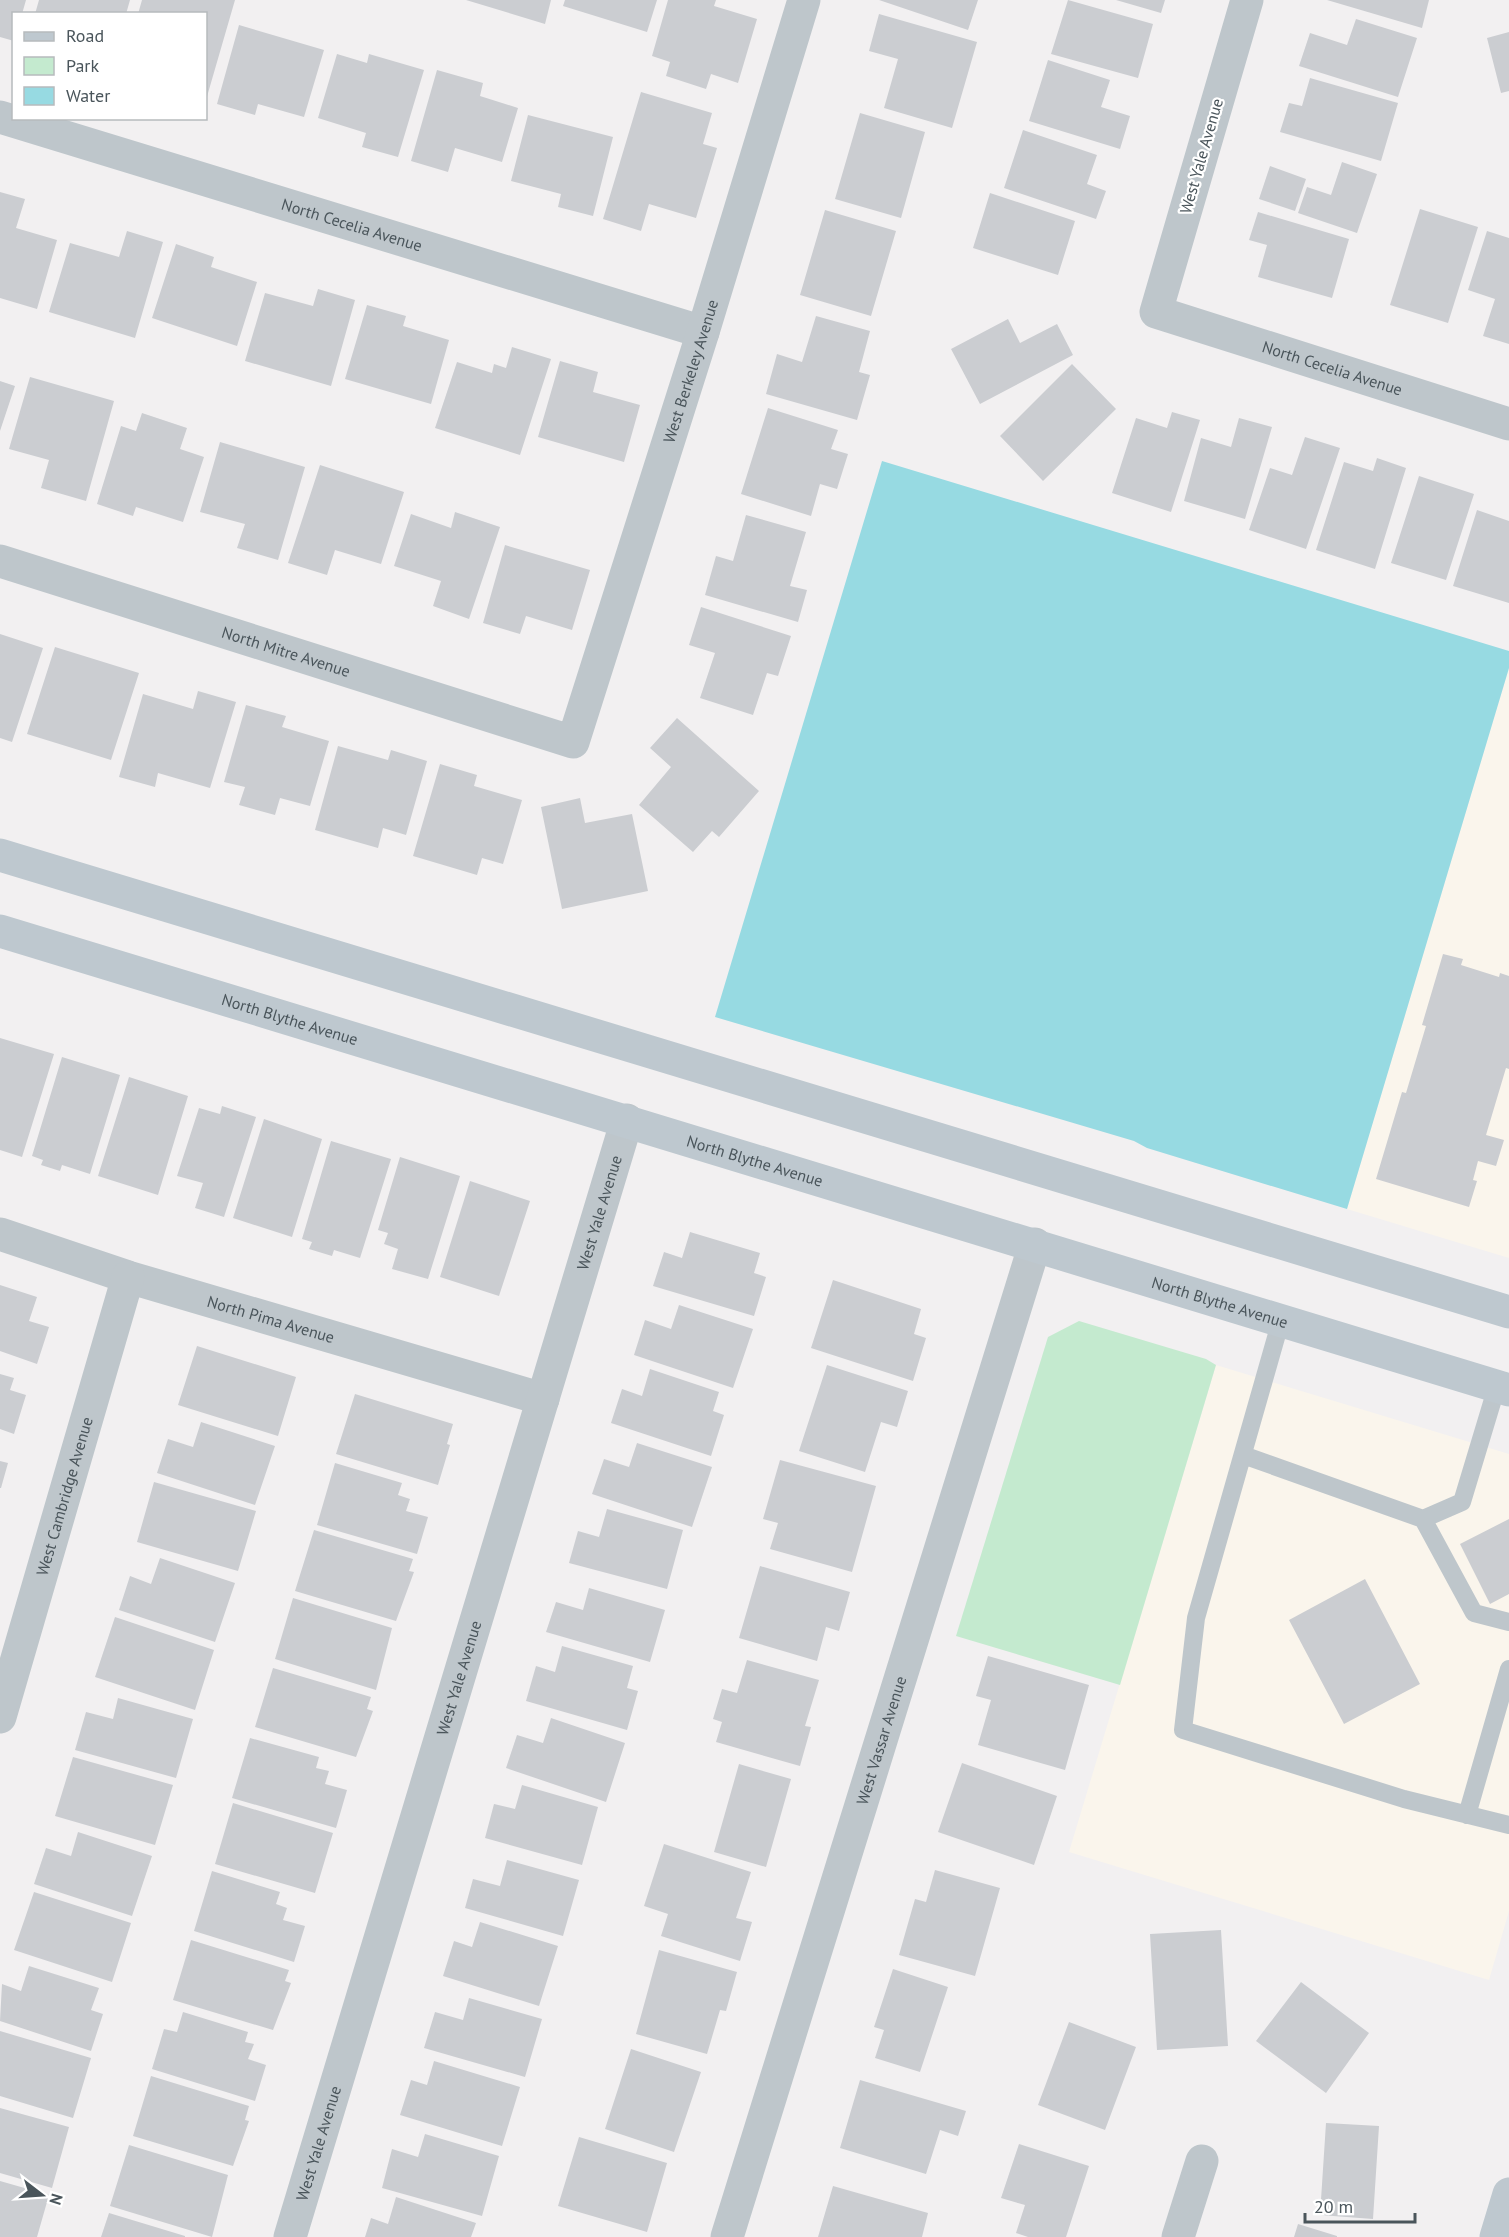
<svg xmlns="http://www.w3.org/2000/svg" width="1509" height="2237" viewBox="0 0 1509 2237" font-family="'PT Sans',sans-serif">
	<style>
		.commercial { fill: #faf5ec }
		.green { fill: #c4eacf }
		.water { fill: #97dae2 }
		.building { fill: #cbcdd1 }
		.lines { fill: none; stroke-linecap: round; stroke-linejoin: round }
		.lane { stroke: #bec6cb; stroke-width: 18 }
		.street { stroke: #bec6cb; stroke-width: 33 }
		.secondary { stroke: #bec8cf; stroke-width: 33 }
		.labels { text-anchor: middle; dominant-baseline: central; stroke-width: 4.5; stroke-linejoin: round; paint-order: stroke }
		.street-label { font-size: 16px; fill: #4a555b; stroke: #fff }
	</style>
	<rect width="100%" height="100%" fill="#f2f0f1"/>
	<path class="commercial" d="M1509 668V1258L1347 1209Z
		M1216 1365 1509 1454V1911L1489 1980 1069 1852Z"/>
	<path class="green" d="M1079 1321 1206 1359 1216 1365 1120 1685 956 1636 1048 1337Z"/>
	<path class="water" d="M882 461 1509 651V668L1347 1209 1147 1148 1134 1141 715 1017Z"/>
	<path class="building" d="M0 0H26L22 14H14V41L0 37Z
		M39 0H130L126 14H35Z
		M142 0H235L206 100V14H138Z
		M466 0H551L545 24Z
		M565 0H657L647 32 563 6Z
		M668 0H716L714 6 757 19 738 83 711 74 706 89 666 76 670 62 652 56Z
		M879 0H978L968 30Z
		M1068 0 1153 24 1138 78 1051 54Z
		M1116 0H1165L1161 13Z
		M1327 0H1429L1422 28Z
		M879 14 977 42 952 128 884 108 898 59 869 51Z
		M1356 19 1417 38 1398 97 1299 66 1310 33 1347 45Z
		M239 25 324 50 304 117 258 104 255 115 217 104Z
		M1509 32V91L1501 93 1487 38Z
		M337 54 367 63 369 54 424 70 398 157 362 147 366 133 318 118Z
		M1048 60 1110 80 1101 107 1130 116 1120 149 1029 121Z
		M437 70 483 83 480 96 518 108 502 162 455 148 448 172 411 161Z
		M1310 78 1398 103 1381 161 1280 132 1289 103 1302 106Z
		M641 92 712 113 703 144 717 148 696 218 649 204 641 231 603 219Z
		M860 113 925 132 901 218 835 199Z
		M528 115 613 137 593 216 558 207 561 194 511 181Z
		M1023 130 1097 155 1087 184 1106 191 1096 219 1004 188Z
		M1342 162 1377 174 1357 233 1298 213 1307 187 1331 195Z
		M1270 166 1306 179 1295 211 1259 199Z
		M0 192 25 199 16 228 57 240 37 309 0 298Z
		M990 193 1075 221 1058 275 973 248Z
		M1420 209 1478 227 1448 323 1390 305Z
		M825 210 896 231 871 316 800 295Z
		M1258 212 1349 239 1332 298 1258 277 1267 245 1249 240Z
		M127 231 163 242 135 338 49 312 70 243 119 257Z
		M1487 231 1509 238V344L1483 336 1495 299 1468 290Z
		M176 244 214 257 211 267 257 282 237 346 152 318Z
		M318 289 355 300 331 386 245 361 265 293 313 306Z
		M367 305 406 316 403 326 449 340 431 404 345 379Z
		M816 316 870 331 859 372 870 375 857 420 766 394 777 354 802 362Z
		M1008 319 1020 343 1057 324 1073 355 980 404 951 349Z
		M512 347 551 359 520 455 435 428 457 362 492 373 494 364 506 368Z
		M560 361 598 372 593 392 640 405 624 462 538 437Z
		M1072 364 1116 409 1043 481 1000 436Z
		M30 377 114 401 86 501 41 488 49 460 9 449Z
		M0 381 15 386 0 431Z
		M768 408 838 430 831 449 848 454 837 489 820 484 811 516 741 494Z
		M1172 412 1200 420 1171 512 1112 493 1136 418 1167 428Z
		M142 413 187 428 180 449 204 457 183 522 136 507 133 516 97 504 121 426 136 431Z
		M1239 418 1272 427 1245 519 1184 501 1201 438 1231 447Z
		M1305 437 1340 448 1306 549 1249 530 1270 468 1292 475Z
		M220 442 305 467 278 560 237 548 245 524 200 512Z
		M1377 458 1406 468 1375 569 1316 550 1344 462 1373 471Z
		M320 465 404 492 381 564 335 550 327 575 288 563Z
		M1419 476 1474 494 1446 580 1391 563Z
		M1477 510 1509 521V603L1453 586Z
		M455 512 500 527 469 619 433 606 441 581 394 566 411 514 451 528Z
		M746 515 806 532 790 586 807 590 798 622 705 595 716 556 733 561Z
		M505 545 590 570 572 630 526 616 520 634 483 623Z
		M701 607 791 636 778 676 767 673 753 715 700 698 715 653 689 645Z
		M0 634 43 648 12 742 0 738Z
		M55 647 139 673 111 760 27 734Z
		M198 691 236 702 210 788 158 773 155 787 119 777 143 694 193 709Z
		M246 705 286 716 282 727 329 741 310 806 280 798 275 815 239 805 245 787 224 782Z
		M677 718 759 791 719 837 712 831 693 852 639 805 671 767 650 748Z
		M338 746 388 760 391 750 427 761 406 835 383 828 378 848 315 830Z
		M440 764 477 775 474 786 522 800 503 864 482 858 477 875 413 856Z
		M580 798 585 823 632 814 648 891 562 909 541 807Z
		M1443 954 1463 959 1461 965 1499 977 1500 973 1509 976V1069L1506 1068 1486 1135 1504 1140 1496 1166 1478 1161 1473 1180 1477 1181 1469 1207 1376 1179 1402 1092 1406 1093 1426 1026 1422 1025Z
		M0 1038 54 1054 22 1157 0 1150Z
		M62 1057 120 1075 90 1174 62 1165 60 1171 41 1165 43 1160 32 1156Z
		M129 1077 188 1096 158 1195 98 1176Z
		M222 1106 256 1117 224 1217 195 1208 203 1183 177 1176 199 1108 220 1114Z
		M264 1119 322 1139 292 1237 233 1218Z
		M331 1141 391 1159 360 1258 334 1250 332 1256 309 1249 312 1242 302 1239Z
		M400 1157 460 1176 428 1279 392 1269 398 1249 384 1244 388 1233 378 1230Z
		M470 1181 530 1201 499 1296 440 1277Z
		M690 1232 760 1253 754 1273 766 1277 754 1316 653 1286 664 1252 682 1258Z
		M833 1280 921 1309 914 1334 926 1338 913 1381 811 1348Z
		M0 1285 37 1297 29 1321 49 1327 37 1364 0 1351Z
		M679 1305 753 1329 733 1388 634 1355 645 1320 671 1329Z
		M197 1346 296 1377 278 1436 178 1405Z
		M827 1365 908 1391 897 1427 881 1422 865 1472 799 1451Z
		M650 1369 719 1392 713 1411 724 1415 711 1456 611 1423 622 1389 642 1396Z
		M0 1374 14 1378 10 1390 26 1395 14 1434 0 1429Z
		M355 1394 453 1424 447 1444 450 1445 438 1485 336 1454Z
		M201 1422 275 1446 255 1505 157 1473 168 1439 193 1447Z
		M637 1443 712 1467 692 1527 592 1494 604 1459 629 1467Z
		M780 1460 876 1486 852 1572 770 1549 778 1523 763 1519Z
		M0 1461 8 1463 1 1488H0Z
		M335 1463 402 1483 398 1495 410 1499 406 1511 428 1517 417 1554 317 1525Z
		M154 1482 256 1511 238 1571 137 1542Z
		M607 1509 683 1530 667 1589 569 1563 578 1531 599 1537Z
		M1509 1519V1594L1490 1604 1460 1544Z
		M314 1530 413 1559 409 1571 414 1572 396 1621 295 1591Z
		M160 1558 235 1583 215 1642 119 1610 130 1576 151 1584Z
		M760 1566 850 1592 839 1631 826 1627 817 1661 739 1638Z
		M1365 1579 1420 1684 1344 1724 1289 1620Z
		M589 1588 665 1610 650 1662 546 1632 556 1602 583 1610Z
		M293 1598 392 1628 376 1690 275 1659Z
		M115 1617 214 1650 195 1710 95 1677Z
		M562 1646 633 1666 627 1688 638 1691 627 1730 526 1701 536 1666 555 1672Z
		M988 1656 1089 1685 1065 1770 978 1745 991 1700 976 1696Z
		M747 1660 819 1680 805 1726 811 1727 800 1766 716 1742 722 1722 713 1719 722 1689 737 1693Z
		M273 1668 371 1697 367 1709 373 1711 356 1757 255 1727Z
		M118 1698 193 1719 176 1778 75 1750 86 1712 113 1719Z
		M551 1718 625 1743 606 1802 506 1768 517 1735 543 1743Z
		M250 1738 319 1757 316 1768 329 1771 325 1784 347 1790 336 1828 232 1798Z
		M73 1757 173 1785 155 1845 55 1816Z
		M962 1763 1057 1796 1034 1865 938 1832Z
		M739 1764 791 1779 766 1867 714 1852Z
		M522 1785 598 1807 582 1865 485 1838 494 1804 515 1809Z
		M233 1803 333 1833 315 1893 215 1864Z
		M78 1832 152 1856 132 1916 34 1884 46 1848 71 1856Z
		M664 1844 751 1872 736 1918 752 1922 740 1961 661 1936 668 1914 644 1906Z
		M507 1860 579 1880 563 1936 465 1908 473 1879 500 1886Z
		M935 1870 1000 1888 975 1976 899 1955 915 1899 926 1902Z
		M212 1871 280 1892 276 1904 287 1908 283 1920 305 1926 294 1962 194 1931Z
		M34 1892 131 1923 112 1982 14 1950Z
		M480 1922 558 1946 539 2006 443 1976 454 1941 472 1947Z
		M1221 1930 1228 2046 1157 2050 1150 1934Z
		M191 1940 289 1970 285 1981 291 1983 273 2030 173 2000Z
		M659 1950 737 1972 726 2011 720 2010 707 2054 636 2034Z
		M29 1966 99 1988 91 2010 103 2014 91 2051 0 2021 2 1984 21 1991Z
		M893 1969 948 1987 920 2072 875 2058 884 2030 874 2027Z
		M1301 1982 1369 2033 1326 2093 1256 2041Z
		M469 1998 542 2019 525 2077 424 2048 435 2012 463 2020Z
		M183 2012 248 2032 245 2042 254 2044 248 2059 266 2065 255 2101 152 2069 164 2029 177 2032Z
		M1069 2022 1136 2047 1105 2130 1038 2105Z
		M0 2031 91 2058 73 2118 0 2096Z
		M631 2049 701 2072 674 2152 605 2129Z
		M434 2061 520 2087 502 2146 400 2115 411 2080 427 2085Z
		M151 2076 249 2106 245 2120 249 2121 233 2166 133 2136Z
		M860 2080 966 2111 958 2136 940 2130 926 2174 840 2148Z
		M0 2108 69 2127 52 2188 0 2173Z
		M1326 2123 1379 2126 1373 2219 1320 2215Z
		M425 2134 499 2156 482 2216 382 2188 392 2149 418 2157Z
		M579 2137 667 2163 647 2232 558 2206Z
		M1019 2144 1089 2166 1066 2237H1028L1016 2233 1025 2205 1001 2198Z
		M129 2145 228 2175 212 2237 110 2206Z
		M0 2181 49 2195 37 2237H0Z
		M833 2186 928 2213 922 2237H818Z
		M396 2197 476 2223 471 2237H365L371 2218 388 2224Z
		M109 2213 185 2236V2237H101Z
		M1298 2224 1337 2236V2237H1294Z"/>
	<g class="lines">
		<path class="lane" d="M1281 1320 1196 1618 1183 1730 1404 1799 1509 1825
			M1243 1455 1423 1519 1462 1502 1497 1386
			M1423 1519 1474 1613 1509 1622
			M1467 1815 1509 1669"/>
		<g class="street">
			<path id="s1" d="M1247 0 1156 312 1509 424"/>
			<path id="s2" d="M0 117 703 332"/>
			<path id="s3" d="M0 561 573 742 703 332 804 0"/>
			<path id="s4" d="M0 1234 128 1277 543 1399"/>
			<path id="s5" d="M0 1717 128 1277"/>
			<path id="s6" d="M290 2237 627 1120"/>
			<path id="s7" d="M727 2237 1035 1244"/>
			<path d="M1178 2237 1202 2161"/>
		</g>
		<g class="secondary">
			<path d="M0 855 1509 1312"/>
			<path id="s8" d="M0 931 1509 1390"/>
			<path d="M1496 2237 1509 2194"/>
		</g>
	</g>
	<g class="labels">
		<g class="street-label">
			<text transform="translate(1201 156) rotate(-74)">West Yale Avenue</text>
			<text stroke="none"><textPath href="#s2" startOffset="368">North Cecelia Avenue</textPath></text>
			<text stroke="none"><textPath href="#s1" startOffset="510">North Cecelia Avenue</textPath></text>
			<text stroke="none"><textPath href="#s3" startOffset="990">West Berkeley Avenue</textPath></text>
			<text stroke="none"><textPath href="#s3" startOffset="300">North Mitre Avenue</textPath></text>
			<text stroke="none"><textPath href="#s8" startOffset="303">North Blythe Avenue</textPath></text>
			<text stroke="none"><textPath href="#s8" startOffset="789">North Blythe Avenue</textPath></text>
			<text stroke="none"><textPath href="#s6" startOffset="1070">West Yale Avenue</textPath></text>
			<text stroke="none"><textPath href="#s8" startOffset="1275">North Blythe Avenue</textPath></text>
			<text stroke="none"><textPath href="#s4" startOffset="284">North Pima Avenue</textPath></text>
			<text stroke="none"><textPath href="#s5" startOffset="230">West Cambridge Avenue</textPath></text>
			<text stroke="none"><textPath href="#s6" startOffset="584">West Yale Avenue</textPath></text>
			<text stroke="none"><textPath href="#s7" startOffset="520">West Vassar Avenue</textPath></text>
			<text stroke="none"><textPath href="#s6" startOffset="98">West Yale Avenue</textPath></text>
		</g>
	</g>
	<rect x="12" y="12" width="195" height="108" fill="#ffffff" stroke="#b7bbbd" stroke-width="1.5"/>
	<rect x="24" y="32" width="30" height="9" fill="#bec8cf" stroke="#b7bbbd" stroke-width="1.5"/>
	<text x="66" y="42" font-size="18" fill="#4a555b">Road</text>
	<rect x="24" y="57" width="30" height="18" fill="#c4eacf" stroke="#b7bbbd" stroke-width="1.5"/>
	<text x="66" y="72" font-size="18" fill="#4a555b">Park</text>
	<rect x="24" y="87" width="30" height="18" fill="#97dae2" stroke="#b7bbbd" stroke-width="1.5"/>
	<text x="66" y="102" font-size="18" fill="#4a555b">Water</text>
	<g transform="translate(42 2195) rotate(107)" stroke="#ffffff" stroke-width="4.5" paint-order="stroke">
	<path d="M0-4.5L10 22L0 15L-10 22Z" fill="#4a555b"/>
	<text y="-9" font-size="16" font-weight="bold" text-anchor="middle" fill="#4a555b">N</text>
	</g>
	<path d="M1305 2213v9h110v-9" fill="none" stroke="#4a555b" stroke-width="3"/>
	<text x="1314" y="2213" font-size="18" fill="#4a555b" stroke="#ffffff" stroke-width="4.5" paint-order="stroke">20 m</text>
</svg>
